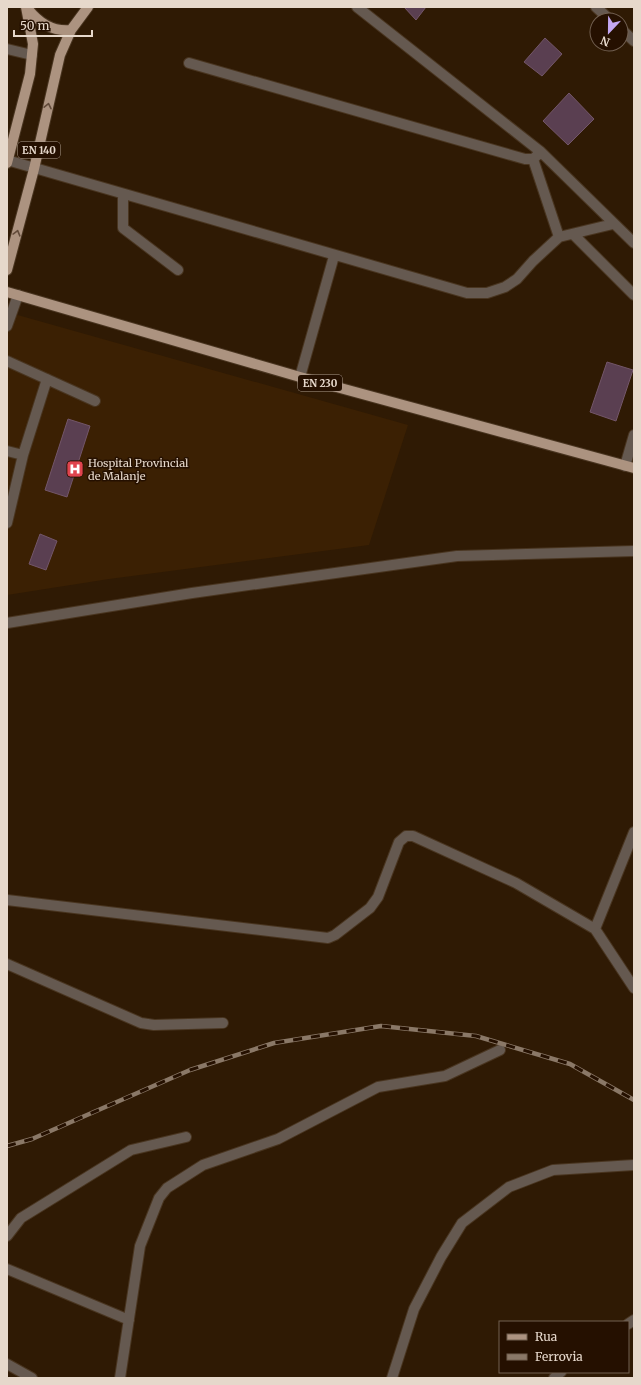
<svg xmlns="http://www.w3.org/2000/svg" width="641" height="1385" viewBox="0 0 641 1385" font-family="Merriweather,serif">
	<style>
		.built { fill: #3b2003 }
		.building { fill: #5a3f51; stroke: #735669 }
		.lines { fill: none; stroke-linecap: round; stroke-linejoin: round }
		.minor-casing { stroke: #493520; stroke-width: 12 }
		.major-casing { stroke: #493520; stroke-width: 12 }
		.minor { stroke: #655950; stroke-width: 10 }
		.major { stroke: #ac9380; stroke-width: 10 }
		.rail-casing { stroke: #8a7867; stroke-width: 4.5 }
		.rail { stroke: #251000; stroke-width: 3; stroke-dasharray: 9; stroke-linecap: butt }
		.oneway { stroke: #624b3a }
		.labels { text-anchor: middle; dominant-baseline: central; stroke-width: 3; stroke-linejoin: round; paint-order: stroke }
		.shield { fill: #251000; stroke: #ac9c8e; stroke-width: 1 }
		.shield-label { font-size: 10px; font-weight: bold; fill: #e6d8cb }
		.poi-label { font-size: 11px; fill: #e6d8cb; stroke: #251000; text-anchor: start }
	</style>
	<rect width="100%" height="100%" fill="#2f1a04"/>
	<path class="built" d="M7 312 408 425 369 545 109 579 7 595Z"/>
	<path class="building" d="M404 7H426L416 20Z
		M545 38 562 54 542 76 524 62Z
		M569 93 594 119 568 145 543 121Z
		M607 362 633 370 616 421 590 412Z
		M68 419 90 426 67 497 45 490Z
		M40 534 57 541 46 570 29 564Z"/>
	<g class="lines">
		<g class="minor-casing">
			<path id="minor" d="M357 7 541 152 634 243
				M596 7 610 20
				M621 29 634 41
				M7 49 32 55
				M189 63 525 159H533L541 152
				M533 159 559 237
				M7 160 467 293H487L505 287 517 279 533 261 559 237 613 224
				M123 194V228L178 270
				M573 234 634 295
				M7 326 18 295
				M7 361 95 401
				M300 377 334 256
				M7 451 23 455
				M625 466 634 435
				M7 523 23 455 47 379
				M7 623 192 593 457 556 634 551
				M634 832 595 929 634 988
				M7 900 328 938 335 935 370 908 378 897 399 842 406 836H413L516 883 595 929
				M7 964 141 1023 154 1025 223 1023
				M7 1236 21 1218 131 1150 186 1137
				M7 1269 129 1320
				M628 1324 634 1320
				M7 1364 32 1378
				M120 1378 140 1246 159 1198 167 1188 203 1165 278 1139 378 1087 445 1076 500 1050
				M392 1378 414 1309 441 1257 462 1223 509 1187 553 1170 634 1165
				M554 1378 561 1372"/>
		</g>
		<g class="major-casing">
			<path id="major" d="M28 9C39 23 53 32 71 30
				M7 163 30 74 33 44 26 7
				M7 270 34 169 60 55 71 30 88 7
				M7 292 300 377 634 468"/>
		</g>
		<use href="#minor" class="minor"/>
		<use href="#major" class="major"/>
		<g class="rail-casing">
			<path id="rail" d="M7 1146 32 1139 190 1070 274 1043 381 1026 476 1036 570 1064 634 1100"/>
		</g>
		<use href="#rail" class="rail"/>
	</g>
	<defs><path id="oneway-chevron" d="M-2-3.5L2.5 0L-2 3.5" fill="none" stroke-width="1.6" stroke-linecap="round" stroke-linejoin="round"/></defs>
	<g class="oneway">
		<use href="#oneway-chevron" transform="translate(48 106) rotate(-78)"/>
		<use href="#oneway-chevron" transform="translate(17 233) rotate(-75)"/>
	</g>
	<defs>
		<g id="hospital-square" transform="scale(0.9)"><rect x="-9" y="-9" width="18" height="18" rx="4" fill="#e0444e" stroke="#251000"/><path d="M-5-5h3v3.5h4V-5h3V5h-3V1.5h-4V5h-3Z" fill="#fff"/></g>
	</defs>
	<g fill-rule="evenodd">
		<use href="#hospital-square" x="75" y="469"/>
	</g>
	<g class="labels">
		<g class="shield">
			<rect x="18" y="142" width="42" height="16" rx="3"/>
			<rect x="298" y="375" width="44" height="16" rx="3"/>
		</g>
		<g class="shield-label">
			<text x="39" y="150">EN 140</text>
			<text x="320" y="383">EN 230</text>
		</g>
		<g class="poi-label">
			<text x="88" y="463">Hospital Provincial<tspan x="88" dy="13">de Malanje</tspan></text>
		</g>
	</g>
	<rect width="641" height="1385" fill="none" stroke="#e6d8cb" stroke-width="16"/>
	<rect x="499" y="1321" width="130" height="52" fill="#251000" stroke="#726051"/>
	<rect x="507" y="1334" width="20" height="6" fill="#ac9380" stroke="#726051"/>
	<text x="535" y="1341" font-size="12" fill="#e6d8cb">Rua</text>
	<rect x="507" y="1354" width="20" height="6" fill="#8a7867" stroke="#726051"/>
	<text x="535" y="1361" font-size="12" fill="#e6d8cb">Ferrovia</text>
	<g transform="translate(609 32) rotate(202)"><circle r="19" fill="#251000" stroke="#726051"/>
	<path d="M0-3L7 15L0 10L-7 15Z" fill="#c3a7f2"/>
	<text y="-6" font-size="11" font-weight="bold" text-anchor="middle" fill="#e6d8cb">N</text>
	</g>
	<path d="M14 30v6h78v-6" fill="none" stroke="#e6d8cb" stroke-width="2"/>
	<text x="20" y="30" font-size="12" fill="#e6d8cb" stroke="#251000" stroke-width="3" paint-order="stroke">50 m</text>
</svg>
